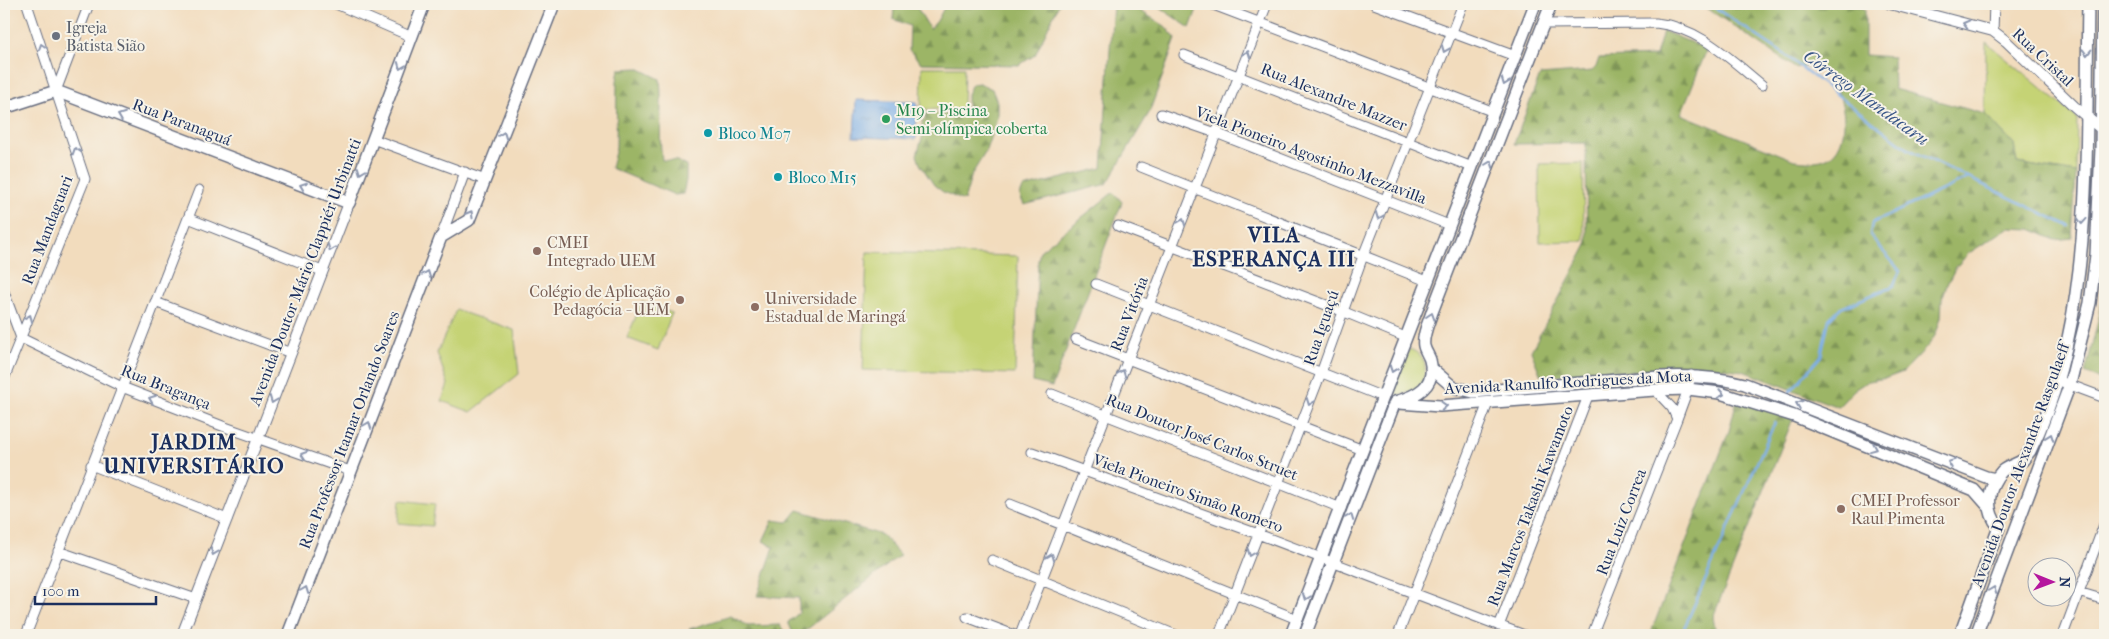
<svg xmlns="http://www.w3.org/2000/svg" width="2109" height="639" viewBox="0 0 2109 639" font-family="'IM FELL French Canon',serif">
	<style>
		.green { fill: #c5d374; stroke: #708169 }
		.forest { fill: url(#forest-firs); stroke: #5c7262 }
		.water { fill: url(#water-ripples); stroke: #4b6ea2 }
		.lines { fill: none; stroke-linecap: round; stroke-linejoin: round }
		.stream { stroke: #7baee7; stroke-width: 2.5 }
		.minor-casing { stroke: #666c7f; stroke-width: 11 }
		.tertiary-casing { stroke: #666c7f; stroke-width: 12 }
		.secondary-casing { stroke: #666c7f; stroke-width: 14 }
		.minor { stroke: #fff; stroke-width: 9 }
		.tertiary { stroke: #fff; stroke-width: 10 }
		.secondary { stroke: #fff; stroke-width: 11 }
		.oneway { stroke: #8d97ae }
		.worship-dot { fill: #6b7280; stroke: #f7f3e8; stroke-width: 2 }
		.leisure-dot { fill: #2e9e5b; stroke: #f7f3e8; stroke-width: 2 }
		.culture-dot { fill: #0f9aa8; stroke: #f7f3e8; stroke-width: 2 }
		.education-dot { fill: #8d6e63; stroke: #f7f3e8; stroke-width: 2 }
		.labels { text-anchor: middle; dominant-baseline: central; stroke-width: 4; stroke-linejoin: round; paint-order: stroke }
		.worship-label { font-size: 16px; fill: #5b616d; stroke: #f7f3e8; text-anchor: start }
		.street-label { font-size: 16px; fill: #1b2f5e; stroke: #f7f3e8 }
		.leisure-label { font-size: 16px; fill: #27864d; stroke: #f7f3e8; text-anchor: start }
		.culture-label { font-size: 16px; fill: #0d838f; stroke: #f7f3e8; text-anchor: start }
		.education-label { font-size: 16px; fill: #785e54; stroke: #f7f3e8; text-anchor: start }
		.water-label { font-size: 18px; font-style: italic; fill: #385587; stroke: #f7f3e8 }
		.district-label { font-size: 21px; font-weight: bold; letter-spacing: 1px; fill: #1b2f5e; stroke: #f7f3e8 }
	</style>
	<defs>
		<pattern id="forest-firs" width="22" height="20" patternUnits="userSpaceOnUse" patternTransform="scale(1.25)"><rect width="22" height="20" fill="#9cb566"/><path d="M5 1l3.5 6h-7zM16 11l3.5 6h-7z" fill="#7e9457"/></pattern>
		<pattern id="water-ripples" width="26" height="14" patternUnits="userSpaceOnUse" patternTransform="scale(1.25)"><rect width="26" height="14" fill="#7baee7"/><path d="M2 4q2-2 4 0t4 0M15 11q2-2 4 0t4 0" fill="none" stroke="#648ebe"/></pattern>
	</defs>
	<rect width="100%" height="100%" fill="#f7f3e8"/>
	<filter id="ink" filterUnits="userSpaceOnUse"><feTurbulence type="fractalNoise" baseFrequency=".02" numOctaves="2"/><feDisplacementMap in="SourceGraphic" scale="10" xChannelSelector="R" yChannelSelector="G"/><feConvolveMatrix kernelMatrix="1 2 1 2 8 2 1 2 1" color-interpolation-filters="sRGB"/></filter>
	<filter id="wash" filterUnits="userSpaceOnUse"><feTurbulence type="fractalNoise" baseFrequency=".0096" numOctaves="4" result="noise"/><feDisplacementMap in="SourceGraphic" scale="20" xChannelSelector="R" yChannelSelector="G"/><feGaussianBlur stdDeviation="1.12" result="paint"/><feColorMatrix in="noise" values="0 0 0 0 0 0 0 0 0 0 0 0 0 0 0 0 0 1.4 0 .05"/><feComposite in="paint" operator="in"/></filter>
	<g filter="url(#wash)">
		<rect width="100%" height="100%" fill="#f2dcbd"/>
		<path class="green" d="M1986 42 2077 118 2076 173 2017 163 2014 145 1985 114Z
			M922 67H964L963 110 921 109Z
			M1583 163 1584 241 1540 242 1539 164Z
			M867 252 1018 256 1015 374 863 370Z
			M642 302 672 313 658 350 627 338Z
			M456 310 514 330 519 374 471 412 442 401 448 384 437 353Z
			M1409 349C1428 355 1428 371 1420 387L1399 396 1393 390Z
			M400 500 435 504 432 526 398 523Z"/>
		<path class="forest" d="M946 4H1059L1035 55 1019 65 921 63 909 50 910 26 893 19 894 9 916 6 930 29 937 21Z
			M1113 4H1129L1165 26 1176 39 1149 113 1107 184 1024 205 1020 196 1023 188 1102 168Z
			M1154 4H1199L1190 28Z
			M1701 4H1848L1865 9V55L1893 57 1894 89 1985 114 2014 145 2017 163 2076 173 2072 238 2055 240 2031 229 2008 228 1969 253 1956 267 1948 282 1942 299 1941 317 1936 334 1928 346 1903 372 1887 378 1868 381 1854 390 1838 407 1743 371 1715 367 1541 376 1531 351 1587 245 1586 143 1514 144 1540 75 1592 71 1596 67 1599 58 1656 56 1663 31 1707 49 1681 114 1794 160C1805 161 1819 163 1829 157 1856 140 1844 76 1814 67 1809 65 1800 67 1795 68Z
			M638 68 660 79C663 106 658 133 662 160L677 161 686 166V180L683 194 675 195 611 168 616 148 617 81 619 69Z
			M979 83 992 89 997 102V118L985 153 972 174 964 201 943 192 934 185 920 164 917 155 923 135 922 121 925 119 927 112C940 115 951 113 963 117L967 112V94L972 84Z
			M1114 193 1122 202 1052 387 1033 382 1038 261 1040 251 1111 194Z
			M2105 275V381L2085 373 2100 313Z
			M1738 395 1794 416 1713 617 1716 635H1650L1729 431Z
			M798 510 882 535 900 555 800 635H794L788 622 799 613V598L757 596 774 547 763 541 773 520 788 522Z
			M731 616 748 626 780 625 786 635H698L689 629Z"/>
		<path class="water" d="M856 100 917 102 916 139 854 137Z"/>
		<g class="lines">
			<path class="stream" d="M1709 4 1784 54 1908 149 2069 226
				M1789 393 1821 356 1829 319 1839 309 1893 286 1900 271 1870 235 1872 223 1968 178
				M1681 635 1775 422"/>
		</g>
	</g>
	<g filter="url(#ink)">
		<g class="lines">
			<g class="minor-casing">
				<path id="minor" d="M336 4 412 37
					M1211 4 1494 112
					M1374 4 1515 56
					M1543 24 1656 23C1698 27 1730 59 1762 85
					M1993 31 1994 4
					M1184 55 1472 167
					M56 91 89 4
					M1161 114 1216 133 1449 225
					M373 139 485 180
					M1141 167 1427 281
					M188 218 322 271
					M1118 226 1342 311 1405 337
					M441 237 465 172
					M1096 284 1383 397
					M4 292 21 338 122 387 225 427 350 471
					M155 302 291 353
					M1076 339 1363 450
					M4 379 85 179 27 4
					M2057 380 2105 398
					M1655 390 1672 408 1677 419 1688 389 1691 375
					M1052 394 1341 508
					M1032 452 1258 534 1524 635
					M91 465 227 519
					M1010 504 1297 619
					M58 551 196 599
					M992 560 1176 635
					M2078 592 2105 600
					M967 617 1014 635
					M1499 626 1588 396
					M26 635 199 190
					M1020 635 1267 4
					M1219 635 1321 373 1363 256 1463 4
					M1398 635 1488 403
					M1592 635 1677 419
					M2063 635 2105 522"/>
			</g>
			<g class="tertiary-casing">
				<path id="tertiary" d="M1890 4 1993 31 2006 41 2075 107 2101 129 2105 130
					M182 635 349 203"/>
			</g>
			<g class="secondary-casing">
				<path id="secondary" d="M4 108 56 91 349 203 424 4
					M1431 368 1453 387 1473 392C1517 388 1560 385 1604 381 1652 377 1698 372 1745 384L1986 477 1996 479
					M1399 403 1440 406 1655 390 1688 389 1720 393 1794 416 1974 490 1988 506
					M288 635 441 237 469 220 554 4
					M1291 635 1535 4
					M1305 635 1395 402C1416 396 1437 387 1430 360 1429 356 1425 351 1424 346 1422 336 1429 322 1432 312L1551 4
					M1960 635 1999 527C1985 511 1987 487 2002 471 2009 465 2016 465 2023 460 2025 458 2028 453 2030 451 2096 320 2085 147 2088 4
					M1976 635 2070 384 2090 303 2096 255 2101 149 2103 4"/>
			</g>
			<use href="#minor" class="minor"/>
			<use href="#tertiary" class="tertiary"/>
			<use href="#secondary" class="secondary"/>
		</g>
		<defs><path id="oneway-chevron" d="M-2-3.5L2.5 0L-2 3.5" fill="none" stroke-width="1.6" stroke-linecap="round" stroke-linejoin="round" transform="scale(1.25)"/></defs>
		<g class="oneway">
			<use href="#oneway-chevron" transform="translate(1966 24) rotate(-166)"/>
			<use href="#oneway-chevron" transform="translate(42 47) rotate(-108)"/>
			<use href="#oneway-chevron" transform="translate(1445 49) rotate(112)"/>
			<use href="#oneway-chevron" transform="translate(2087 52) rotate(91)"/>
			<use href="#oneway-chevron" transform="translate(1247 54) rotate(-69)"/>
			<use href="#oneway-chevron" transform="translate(401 66) rotate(111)"/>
			<use href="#oneway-chevron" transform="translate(1505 82) rotate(111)"/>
			<use href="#oneway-chevron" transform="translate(121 116) rotate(-159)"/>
			<use href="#oneway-chevron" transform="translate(503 135) rotate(-69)"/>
			<use href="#oneway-chevron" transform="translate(76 151) rotate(-108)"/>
			<use href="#oneway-chevron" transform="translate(1490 164) rotate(-69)"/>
			<use href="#oneway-chevron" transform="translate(361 171) rotate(111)"/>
			<use href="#oneway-chevron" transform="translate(303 186) rotate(-159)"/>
			<use href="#oneway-chevron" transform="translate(470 214) rotate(-60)"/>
			<use href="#oneway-chevron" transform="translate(1379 216) rotate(112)"/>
			<use href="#oneway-chevron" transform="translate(2082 221) rotate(94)"/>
			<use href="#oneway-chevron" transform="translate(1182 222) rotate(-69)"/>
			<use href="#oneway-chevron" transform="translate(331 248) rotate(111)"/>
			<use href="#oneway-chevron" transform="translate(427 274) rotate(-69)"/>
			<use href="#oneway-chevron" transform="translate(1431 316) rotate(-72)"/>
			<use href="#oneway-chevron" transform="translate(29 318) rotate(-68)"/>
			<use href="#oneway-chevron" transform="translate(1393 369) rotate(110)"/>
			<use href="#oneway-chevron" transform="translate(1122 373) rotate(-69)"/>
			<use href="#oneway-chevron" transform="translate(1721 394) rotate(11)"/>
			<use href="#oneway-chevron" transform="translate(152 399) rotate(-159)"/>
			<use href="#oneway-chevron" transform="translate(273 400) rotate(111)"/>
			<use href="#oneway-chevron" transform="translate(1310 402) rotate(111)"/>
			<use href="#oneway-chevron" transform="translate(1799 404) rotate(-159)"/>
			<use href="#oneway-chevron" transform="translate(1444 406) rotate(-3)"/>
			<use href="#oneway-chevron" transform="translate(368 425) rotate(-69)"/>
			<use href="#oneway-chevron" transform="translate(2050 437) rotate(-70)"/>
			<use href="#oneway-chevron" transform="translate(1874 448) rotate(22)"/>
			<use href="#oneway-chevron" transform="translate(304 455) rotate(-161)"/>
			<use href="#oneway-chevron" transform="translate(1951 463) rotate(-159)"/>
			<use href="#oneway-chevron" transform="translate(1350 517) rotate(-69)"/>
			<use href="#oneway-chevron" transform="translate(214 552) rotate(111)"/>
			<use href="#oneway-chevron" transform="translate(1251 553) rotate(111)"/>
			<use href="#oneway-chevron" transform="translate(1051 557) rotate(-69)"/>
			<use href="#oneway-chevron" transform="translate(305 590) rotate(-69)"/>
			<use href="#oneway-chevron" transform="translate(1993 590) rotate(-69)"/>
			<use href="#oneway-chevron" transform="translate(1306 597) rotate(111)"/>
		</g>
	</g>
	<circle class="worship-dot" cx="56" cy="36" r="5"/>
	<circle class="leisure-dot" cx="886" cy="119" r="5"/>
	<g class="culture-dot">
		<circle cx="708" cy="133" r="5"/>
		<circle cx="778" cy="177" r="5"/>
	</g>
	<g class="education-dot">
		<circle cx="537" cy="251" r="5"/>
		<circle cx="680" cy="300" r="5"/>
		<circle cx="755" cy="307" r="5"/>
		<circle cx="1841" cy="509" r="5"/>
	</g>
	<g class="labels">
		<g class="worship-label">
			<text x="66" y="27">Igreja<tspan x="66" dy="18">Batista Sião</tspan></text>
		</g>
		<g class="street-label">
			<text transform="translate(2043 57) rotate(43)">Rua Cristal</text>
			<text transform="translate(1334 97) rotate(22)">Rua Alexandre Mazzer</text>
			<text transform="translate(182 122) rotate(21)">Rua Paranaguá</text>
			<text transform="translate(1311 155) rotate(21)">Viela Pioneiro Agostinho Mezzavilla</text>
			<text transform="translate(47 230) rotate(-69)">Rua Mandaguari</text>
			<text transform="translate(305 272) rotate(-69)">Avenida Doutor Mário Clappiér Urbinatti</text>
			<text transform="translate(1129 314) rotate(-69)">Rua Vitória</text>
			<text transform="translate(1321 328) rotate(-71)">Rua Iguaçú</text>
			<text transform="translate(1568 382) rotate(-3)">Avenida Ranulfo Rodrigues da Mota</text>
			<text transform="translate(166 387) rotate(22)">Rua Bragança</text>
			<text transform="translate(349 430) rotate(-69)">Rua Professor Itamar Orlando Soares</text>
			<text transform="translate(1202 437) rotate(22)">Rua Doutor José Carlos Struet</text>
			<text transform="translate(2020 465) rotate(-70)">Avenida Doutor Alexandre Rasgulaeff</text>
			<text transform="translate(1188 493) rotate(20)">Viela Pioneiro Simão Romero</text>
			<text transform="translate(1530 506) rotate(-69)">Rua Marcos Takashi Kawamoto</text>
			<text transform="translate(1621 522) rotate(-69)">Rua Luiz Correa</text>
		</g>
		<g class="leisure-label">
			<text x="896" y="110">M19 – Piscina<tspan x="896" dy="18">Semi-olímpica coberta</tspan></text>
		</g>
		<g class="culture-label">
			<text x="718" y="133">Bloco M07</text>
			<text x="788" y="177">Bloco M15</text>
		</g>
		<g class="education-label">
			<text x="547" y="242">CMEI<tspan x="547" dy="18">Integrado UEM</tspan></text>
			<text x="670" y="291" text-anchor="end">Colégio de Aplicação<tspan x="670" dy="18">Pedagócia - UEM</tspan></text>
			<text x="765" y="298">Universidade<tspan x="765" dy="18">Estadual de Maringá</tspan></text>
			<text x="1851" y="500">CMEI Professor<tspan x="1851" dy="18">Raul Pimenta</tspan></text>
		</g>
		<g class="water-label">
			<text transform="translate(1866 98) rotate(36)">Córrego Mandacaru</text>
		</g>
		<g class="district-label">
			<text x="1274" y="235">VILA<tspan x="1274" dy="24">ESPERANÇA III</tspan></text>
			<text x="194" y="442">JARDIM<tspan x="194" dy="24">UNIVERSITÁRIO</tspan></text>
		</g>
	</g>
	<rect width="2109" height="639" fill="none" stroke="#f7f3e8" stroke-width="20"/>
	<g transform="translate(2052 582) rotate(91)"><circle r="24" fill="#f7f3e8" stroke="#9fa5b1"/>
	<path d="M0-4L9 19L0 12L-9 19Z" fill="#b5179e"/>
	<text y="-8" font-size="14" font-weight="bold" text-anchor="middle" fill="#1b2f5e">N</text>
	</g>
	<path d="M35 596v8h121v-8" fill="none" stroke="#1b2f5e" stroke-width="2.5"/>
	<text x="42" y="596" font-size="15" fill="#1b2f5e" stroke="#f7f3e8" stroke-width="4" paint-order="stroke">100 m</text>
</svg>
